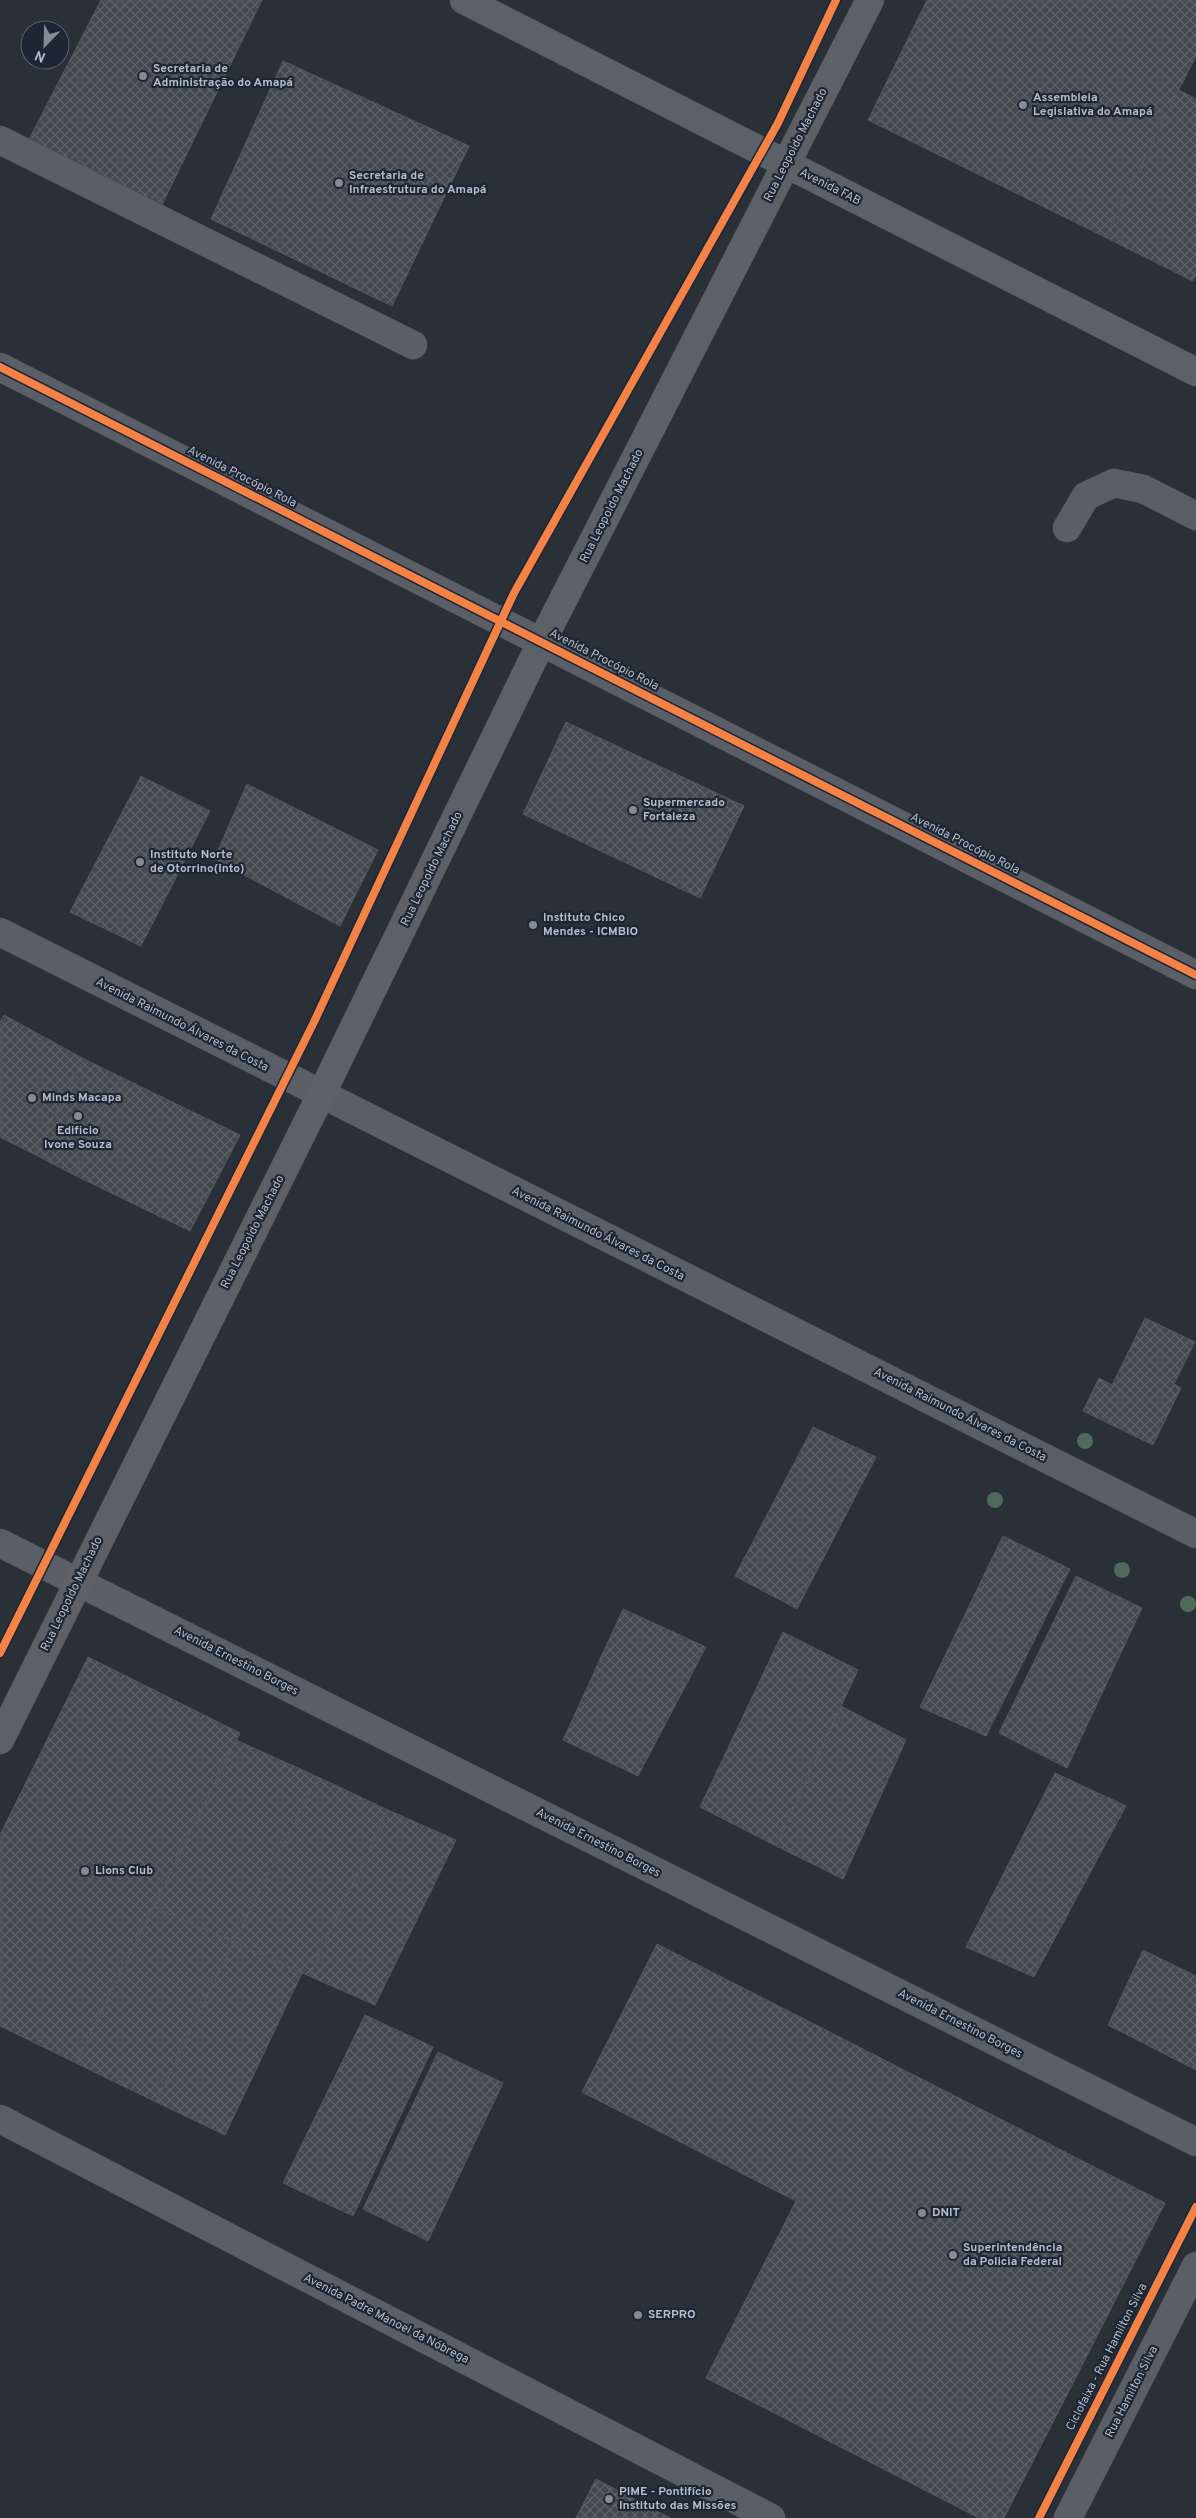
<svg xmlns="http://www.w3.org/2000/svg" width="1196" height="2518" viewBox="0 0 1196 2518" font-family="Overpass,sans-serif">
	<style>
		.building { fill: url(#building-cross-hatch); stroke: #52575f }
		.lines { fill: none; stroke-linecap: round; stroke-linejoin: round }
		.minor-casing { stroke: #484c53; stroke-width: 29 }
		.major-casing { stroke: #484c55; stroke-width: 29 }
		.minor { stroke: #5a5e66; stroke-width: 28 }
		.major { stroke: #5c6168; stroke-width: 28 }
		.cycleway-casing { stroke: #1d2633; stroke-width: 11 }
		.cycleway { stroke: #f48246; stroke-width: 8 }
		.tree { fill: #4e6a5a }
		.poi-dot { fill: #848b96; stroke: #1d2633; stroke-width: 2 }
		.labels { text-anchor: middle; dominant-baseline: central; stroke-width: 4.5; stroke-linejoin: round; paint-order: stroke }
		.poi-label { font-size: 12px; font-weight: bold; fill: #b4bcc9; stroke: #1d2633; text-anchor: start }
		.street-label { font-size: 12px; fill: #b4bcc9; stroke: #1d2633 }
	</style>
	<defs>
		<pattern id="building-cross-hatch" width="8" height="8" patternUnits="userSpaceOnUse" patternTransform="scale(1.25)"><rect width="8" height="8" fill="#444950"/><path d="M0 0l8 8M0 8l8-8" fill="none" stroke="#5d6168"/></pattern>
	</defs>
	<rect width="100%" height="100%" fill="#2a3038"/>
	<path class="building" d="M101 0H262L156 217 23 151Z
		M927 0H1196V56L1105 237 868 120Z
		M283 61 469 146 392 306 211 219Z
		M1179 90 1196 99V274L1193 281 1105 237Z
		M566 722 744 806 700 898 523 814Z
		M141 776 210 811 141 946 70 912Z
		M247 784 378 850 340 926 214 859Z
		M4 1015 84 1059 34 1154 0 1137V1023Z
		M84 1059 121 1077 74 1175 34 1154Z
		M121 1077 240 1135 190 1231 74 1175Z
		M1145 1318 1195 1342 1174 1384 1181 1388 1153 1445 1083 1411 1099 1378 1112 1385Z
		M813 1427 876 1457 797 1609 735 1576Z
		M1003 1536 1070 1569 986 1736 920 1707Z
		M1076 1576 1142 1608 1067 1768 999 1733Z
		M623 1609 706 1647 638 1776 563 1740Z
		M783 1632 858 1670 776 1846 700 1807Z
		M88 1657 240 1733 76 2063 0 2026V1835Z
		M841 1706 906 1740 843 1879 776 1846Z
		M236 1740 318 1777 234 1942 153 1907Z
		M1055 1773 1126 1806 1034 1977 966 1947Z
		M318 1777 388 1810 309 1976 234 1942Z
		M388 1810 456 1840 375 2005 309 1976Z
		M153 1907 234 1942 156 2102 76 2063Z
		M234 1942 302 1973 225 2135 156 2102Z
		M657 1944 1165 2203 1004 2518H979L706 2378 796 2201 582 2092Z
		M1143 1950 1196 1976V2070L1108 2025Z
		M365 2015 433 2047 353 2216 283 2183Z
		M438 2052 503 2083 428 2241 363 2209Z
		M596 2479 670 2518H576Z"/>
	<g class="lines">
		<g class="minor-casing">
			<path id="minor" d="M0 140 413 345
				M0 367 1196 975
				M1067 528 1086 496 1114 483 1143 489 1196 516
				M0 932 1196 1534
				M0 1543 1196 2142
				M0 2119 771 2518
				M1068 2518 1196 2266"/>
		</g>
		<g class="major-casing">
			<path id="major" d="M464 0 1196 372
				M0 1740 321 1095 542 641 870 0"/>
		</g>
		<use href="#minor" class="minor"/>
		<use href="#major" class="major"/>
		<g class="cycleway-casing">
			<path id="cycleway" d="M0 367 1196 975
				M0 1653 314 1022 514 593 778 123 836 0
				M1039 2518 1196 2207"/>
		</g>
		<use href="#cycleway" class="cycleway"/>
	</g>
	<g class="tree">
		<circle cx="1085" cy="1441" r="8"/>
		<circle cx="995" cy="1500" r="8"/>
		<circle cx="1122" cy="1570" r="8"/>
		<circle cx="1188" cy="1604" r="8"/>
	</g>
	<g class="poi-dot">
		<circle cx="143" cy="76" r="5"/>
		<circle cx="1023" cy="105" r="5"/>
		<circle cx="339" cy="183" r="5"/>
		<circle cx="633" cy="810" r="5"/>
		<circle cx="140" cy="862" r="5"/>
		<circle cx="533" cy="925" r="5"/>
		<circle cx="32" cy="1098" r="5"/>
		<circle cx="78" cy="1116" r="5"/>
		<circle cx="85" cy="1871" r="5"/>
		<circle cx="922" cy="2213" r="5"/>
		<circle cx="953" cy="2255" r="5"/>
		<circle cx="638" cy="2315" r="5"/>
		<circle cx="609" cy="2499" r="5"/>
	</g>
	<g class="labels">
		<g class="poi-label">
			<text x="153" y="69">Secretaria de<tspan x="153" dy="14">Administração do Amapá</tspan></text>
			<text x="1033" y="98">Assembleia<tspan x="1033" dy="14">Legislativa do Amapá</tspan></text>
			<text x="349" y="176">Secretaria de<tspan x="349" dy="14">Infraestrutura do Amapá</tspan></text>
			<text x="643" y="803">Supermercado<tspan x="643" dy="14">Fortaleza</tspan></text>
			<text x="150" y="855">Instituto Norte<tspan x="150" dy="14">de Otorrino(Into)</tspan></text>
			<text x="543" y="918">Instituto Chico<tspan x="543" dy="14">Mendes - ICMBIO</tspan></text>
			<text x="42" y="1098">Minds Macapa</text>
			<text x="78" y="1131" text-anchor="middle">Edificio<tspan x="78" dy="14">Ivone Souza</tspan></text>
			<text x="95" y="1871">Lions Club</text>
			<text x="932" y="2213">DNIT</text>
			<text x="963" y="2248">Superintendência<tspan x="963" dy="14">da Policia Federal</tspan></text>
			<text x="648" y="2315">SERPRO</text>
			<text x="619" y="2492">PIME - Pontifício<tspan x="619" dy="14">Instituto das Missões</tspan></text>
		</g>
		<g class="street-label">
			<text transform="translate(796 145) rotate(-63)">Rua Leopoldo Machado</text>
			<text transform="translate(830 187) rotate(27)">Avenida FAB</text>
			<text transform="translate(242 477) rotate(27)">Avenida Procópio Rola</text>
			<text transform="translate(612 506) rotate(-63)">Rua Leopoldo Machado</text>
			<text transform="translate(604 660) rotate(27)">Avenida Procópio Rola</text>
			<text transform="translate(965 844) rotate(27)">Avenida Procópio Rola</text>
			<text transform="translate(432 869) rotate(-64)">Rua Leopoldo Machado</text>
			<text transform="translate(182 1025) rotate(27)">Avenida Raimundo Álvares da Costa</text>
			<text transform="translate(253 1232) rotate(-63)">Rua Leopoldo Machado</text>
			<text transform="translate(598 1234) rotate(27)">Avenida Raimundo Álvares da Costa</text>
			<text transform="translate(960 1415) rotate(27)">Avenida Raimundo Álvares da Costa</text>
			<text transform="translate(72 1594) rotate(-64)">Rua Leopoldo Machado</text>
			<text transform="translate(236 1661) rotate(27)">Avenida Ernestino Borges</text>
			<text transform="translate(598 1843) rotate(27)">Avenida Ernestino Borges</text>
			<text transform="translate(960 2024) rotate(27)">Avenida Ernestino Borges</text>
			<text transform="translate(386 2319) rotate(27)">Avenida Padre Manoel da Nóbrega</text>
			<text transform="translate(1107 2357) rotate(-63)">Ciclofaixa - Rua Hamilton Silva</text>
			<text transform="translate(1132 2392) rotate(-63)">Rua Hamilton Silva</text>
		</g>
	</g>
	<g transform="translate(45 45) rotate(203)"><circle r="24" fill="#1d2633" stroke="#59626f"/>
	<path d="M0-4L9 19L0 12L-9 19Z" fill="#848b96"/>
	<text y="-8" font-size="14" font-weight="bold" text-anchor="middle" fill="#b4bcc9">N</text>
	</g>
</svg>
